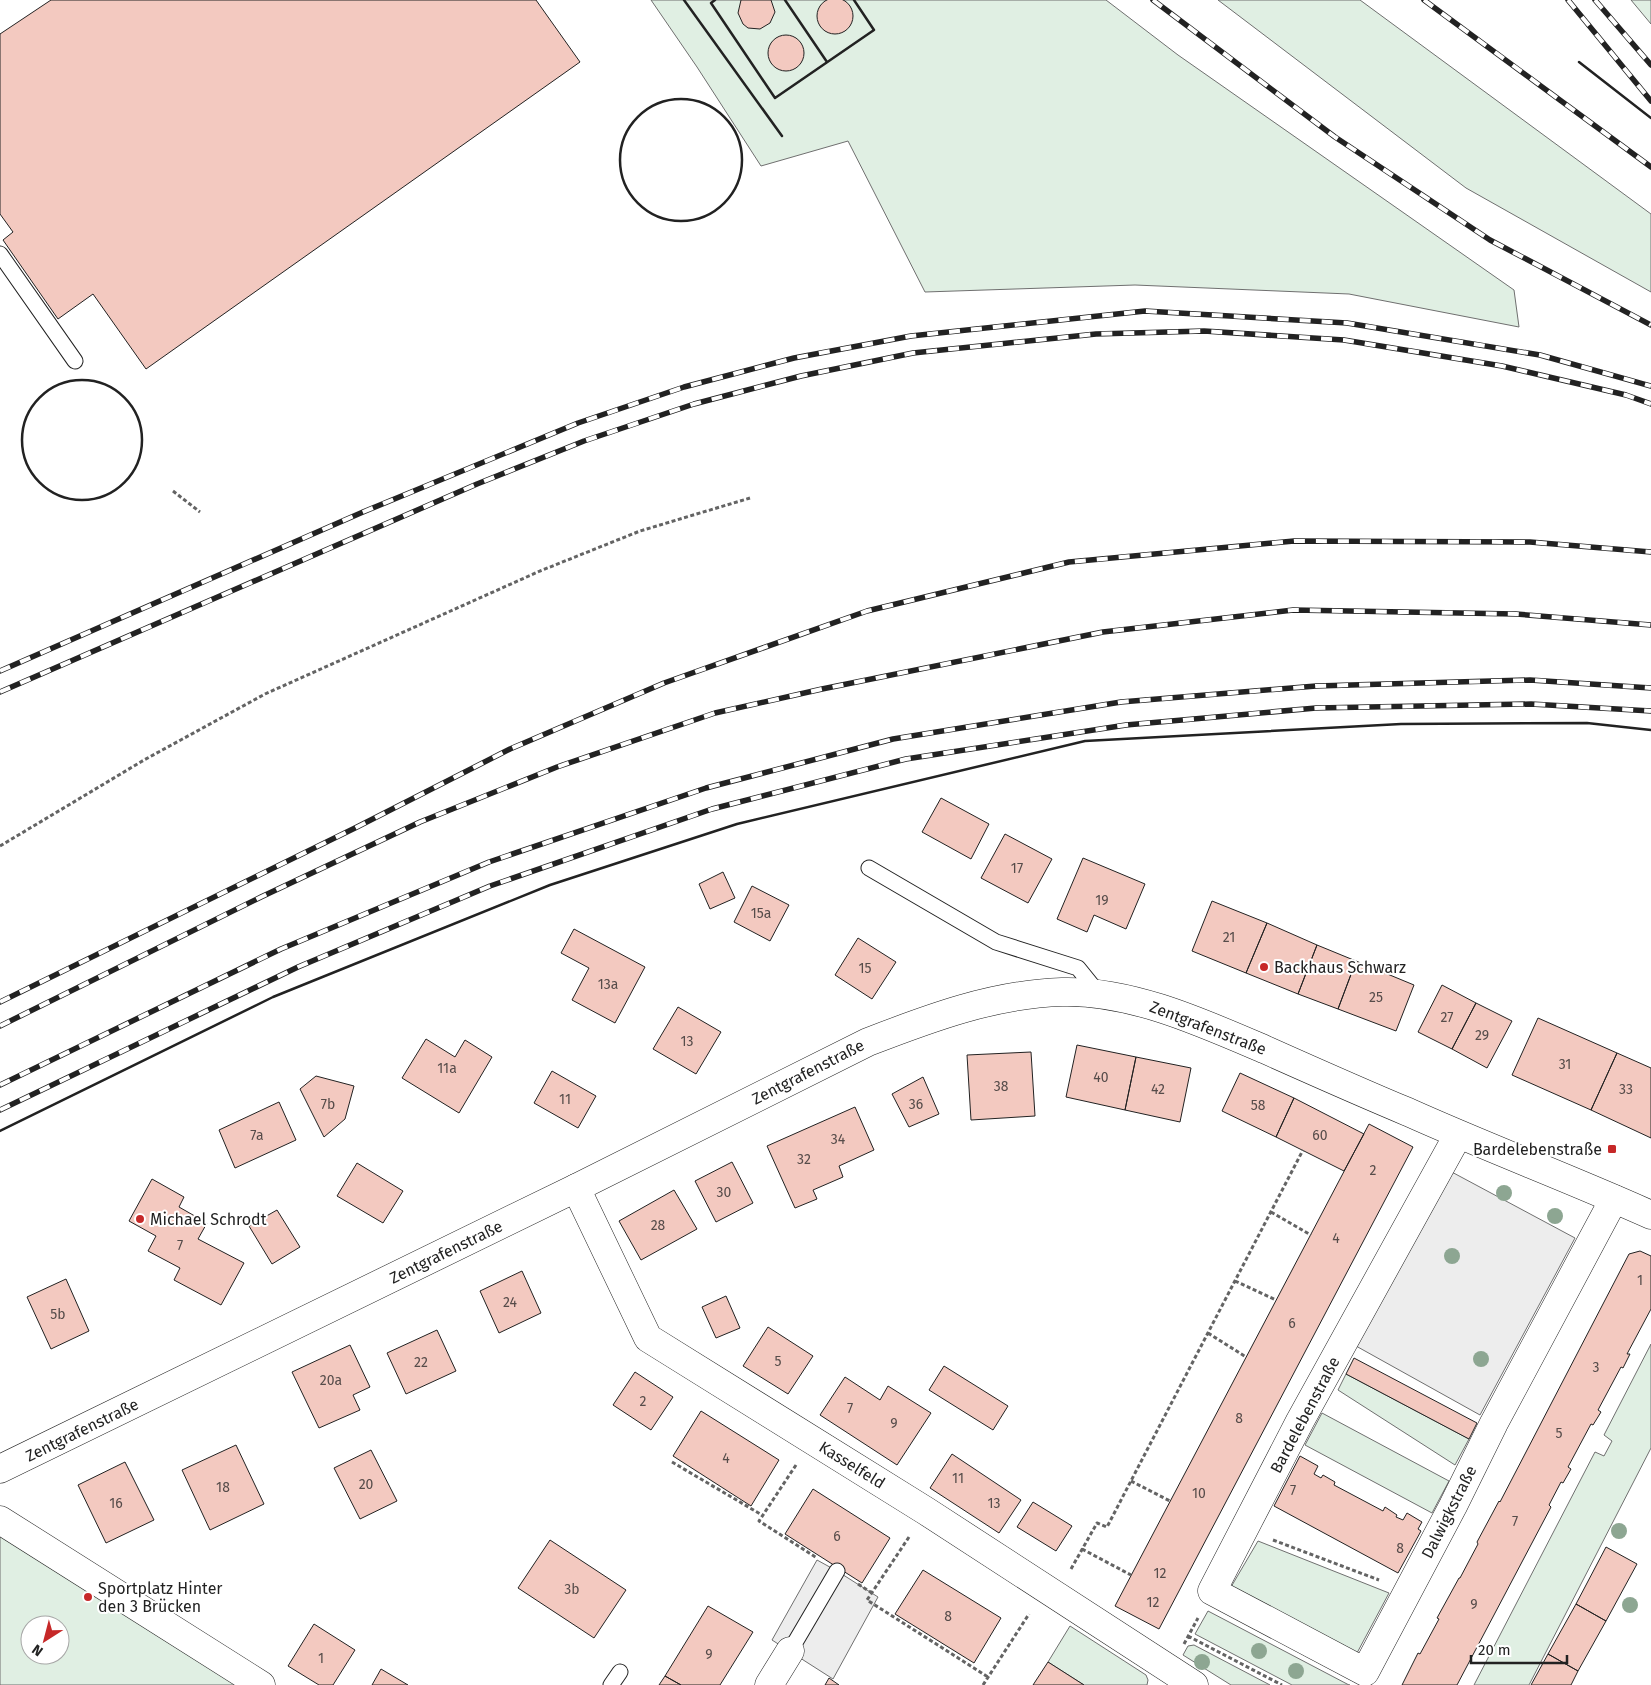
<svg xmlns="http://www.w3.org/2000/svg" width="1651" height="1685" viewBox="0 0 1651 1685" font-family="'Fira Sans',sans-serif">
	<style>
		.green { fill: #e0efe3; stroke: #6f6f6f; fill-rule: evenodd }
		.parking { fill: #ededed; stroke: #6f6f6f }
		.building { fill: #f3c9c0; stroke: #222 }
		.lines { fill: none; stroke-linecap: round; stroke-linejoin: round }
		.lane-casing { stroke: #222; stroke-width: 17 }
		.street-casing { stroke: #222; stroke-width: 29 }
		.secondary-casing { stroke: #222; stroke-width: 29 }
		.path { stroke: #646464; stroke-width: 3; stroke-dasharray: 4 2.5; stroke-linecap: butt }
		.lane { stroke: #fff; stroke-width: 15 }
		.street { stroke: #fff; stroke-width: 28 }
		.secondary { stroke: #fff; stroke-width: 28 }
		.rail-casing { stroke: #222; stroke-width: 5.5 }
		.rail { stroke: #fff; stroke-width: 4; stroke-dasharray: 11; stroke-linecap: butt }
		.wall { stroke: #222; stroke-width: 2.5 }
		.tree { fill: #8da692 }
		.poi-dot { fill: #c62828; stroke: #fff; stroke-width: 2 }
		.labels { text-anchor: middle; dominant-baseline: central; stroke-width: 4; stroke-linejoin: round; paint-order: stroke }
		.number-label { font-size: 14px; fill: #564c4a }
		.poi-label { font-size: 16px; fill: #222; stroke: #fff; text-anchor: start }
		.street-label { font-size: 16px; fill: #222; stroke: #fff }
	</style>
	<rect width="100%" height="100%" fill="#fff"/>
	<path class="green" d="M651 0H1106L1178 55 1514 290 1519 327 1349 294 1135 285 925 292 848 141 761 166 697 67Z
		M1218 0H1360L1651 214V292L1466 188Z
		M1631 0H1651V24Z
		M1651 1344V1448L1529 1685H1474L1595 1452 1604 1456 1612 1441 1604 1435Z
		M1346 1374 1469 1439 1455 1465 1338 1390Z
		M1322 1413 1449 1481 1432 1513 1305 1445Z
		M0 1530 244 1685H0ZM30 1625H60V1655H30Z
		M1258 1541 1389 1593 1357 1653 1231 1587Z
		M1208 1611 1349 1685H1350H1292L1195 1634Z
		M1070 1626 1146 1675 1148 1680 1147 1685H1084L1048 1662Z
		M1194 1645 1270 1685H1231L1183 1655 1188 1646Z"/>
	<path class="parking" d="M1448 1170 1575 1238 1480 1415 1356 1346Z
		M817 1560 837 1571 878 1597 833 1679 772 1640Z"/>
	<path class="building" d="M817 16a18 18 0 1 1 36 0a18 18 0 1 1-36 0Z
		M51 0H536L580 62 146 369 93 294 58 319 3 240 13 232 0 214V34Z
		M741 0H771L775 12 770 23 760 29 748 28 743 24 738 13Z
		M768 53a18 18 0 1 1 36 0a18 18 0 1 1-36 0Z
		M941 798 989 824 971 859 922 832Z
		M1005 834 1052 859 1028 903 981 878Z
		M1083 858 1145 884 1126 929 1094 915 1087 932 1057 919Z
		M723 872 735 898 710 909 699 884Z
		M752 886 789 905 770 941 734 922Z
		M1212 901 1267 923 1246 973 1192 951Z
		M1267 923 1317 945 1298 994 1246 973Z
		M574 929 645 967 615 1023 572 1000 589 968 561 953Z
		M858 938 896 962 872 999 835 975Z
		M1317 945 1356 961 1338 1009 1298 994Z
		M1356 961 1414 985 1396 1031 1338 1009Z
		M1442 985 1476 1003 1452 1049 1418 1032Z
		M1476 1003 1512 1021 1487 1068 1452 1049Z
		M678 1007 721 1032 696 1074 653 1049Z
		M1538 1018 1617 1053 1591 1110 1512 1075Z
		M426 1039 455 1057 465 1040 492 1057 459 1113 402 1078Z
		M1077 1045 1136 1057 1125 1110 1066 1097Z
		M1031 1052 1035 1116 971 1120 967 1055Z
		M1617 1053 1651 1068V1138L1591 1110Z
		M1136 1057 1191 1068 1180 1122 1125 1110Z
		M552 1071 596 1096 578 1128 534 1103Z
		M1240 1073 1294 1098 1276 1137 1222 1111Z
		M316 1076 354 1086 345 1119 324 1137 300 1089Z
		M923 1077 939 1114 909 1127 892 1094Z
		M1294 1098 1364 1134 1344 1171 1276 1137Z
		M279 1102 296 1140 235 1168 219 1130Z
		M855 1107 874 1150 839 1166 843 1177 813 1190 817 1199 795 1208 767 1146Z
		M1369 1124 1413 1147 1159 1629 1115 1606Z
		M732 1162 753 1203 716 1222 695 1181Z
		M357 1163 403 1191 383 1223 337 1196Z
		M152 1179 184 1197 179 1207 207 1223 198 1239 244 1263 221 1305 174 1280 180 1268 148 1251 156 1236 129 1221Z
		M674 1190 697 1229 641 1260 619 1221Z
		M277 1210 300 1247 272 1264 249 1226Z
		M1640 1251 1651 1256V1309L1627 1354H1630L1623 1368 1621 1367 1598 1410 1601 1412 1593 1425 1591 1424 1568 1467 1571 1469 1563 1483 1561 1482 1549 1505 1551 1507 1457 1685H1402L1418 1653 1420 1654 1439 1619 1437 1618 1459 1578H1460L1478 1544 1477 1542 1499 1501 1500 1502 1629 1254Z
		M522 1271 541 1313 499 1333 480 1291Z
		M66 1279 89 1331 51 1349 27 1297Z
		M726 1296 740 1328 716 1338 702 1307Z
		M768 1327 813 1356 788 1394 743 1366Z
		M437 1330 456 1371 406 1394 387 1353Z
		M350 1345 370 1387 353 1395 360 1410 319 1428 292 1372Z
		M1354 1358 1477 1423 1469 1439 1346 1374Z
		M944 1366 1008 1406 993 1430 929 1390Z
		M635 1372 673 1397 651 1430 613 1405Z
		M845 1377 880 1400 888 1386 931 1413 897 1465 820 1415Z
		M701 1411 779 1460 751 1506 673 1456Z
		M236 1445 264 1504 210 1530 182 1470Z
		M371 1450 397 1501 360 1519 334 1468Z
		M952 1454 1021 1500 999 1533 930 1488Z
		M1300 1456 1318 1466 1314 1474 1321 1478 1323 1475 1335 1482 1334 1485 1383 1511 1385 1507 1397 1515 1396 1517 1403 1520 1407 1513 1422 1522 1418 1529 1421 1531 1398 1573 1274 1506Z
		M125 1462 154 1520 106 1543 78 1485Z
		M813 1489 890 1538 862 1583 785 1534Z
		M1033 1502 1072 1526 1056 1551 1017 1527Z
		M550 1540 626 1590 594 1638 518 1588Z
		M1606 1547 1637 1564 1606 1621 1576 1604Z
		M923 1570 1001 1618 974 1663 895 1614Z
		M1576 1604 1606 1621 1578 1671 1548 1654Z
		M708 1606 753 1632 720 1685H681L665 1676Z
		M314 1624 355 1650 333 1685H319L288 1666Z
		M1548 1654 1578 1671 1571 1685H1531Z
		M1048 1662 1084 1685H1033Z
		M381 1669 408 1685H372Z
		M665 1676 681 1685H659Z
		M829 1678 839 1685H825Z"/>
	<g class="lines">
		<g class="lane-casing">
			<path id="lane" d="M0 254 75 361
				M869 868 996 942 1078 968 1099 994
				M790 1651 837 1571
				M611 1685 620 1672"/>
		</g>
		<g class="street-casing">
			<path id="street" d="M1458 1135 1300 1421 1212 1591 1365 1672 1453 1506 1494 1423 1614 1199
				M576 1188 648 1338 926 1511 1194 1685
				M0 1520 261 1685
				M769 1685 790 1651"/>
		</g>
		<g class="secondary-casing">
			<path id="secondary" d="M0 1469 576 1188 868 1042C930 1018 994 994 1062 992 1131 990 1203 1023 1266 1050 1313 1071 1360 1092 1408 1112 1488 1148 1571 1179 1651 1215"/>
		</g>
		<path class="path" d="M173 491 200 512
			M0 846 144 760 265 694 540 571 640 531 750 498
			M1271 1212 1311 1235
			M1235 1281 1276 1300
			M1208 1333 1246 1357
			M672 1462 762 1515
			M796 1465 759 1521 817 1558
			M1131 1481 1170 1501
			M909 1537 867 1600 988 1677
			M1273 1540 1379 1580
			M1082 1549 1131 1575
			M1071 1569 1097 1523 1107 1527 1303 1150
			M858 1584 872 1593
			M1188 1636 1282 1685
			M1184 1644 1198 1618
			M983 1685 1029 1614"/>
		<use href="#lane" class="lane"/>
		<use href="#street" class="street"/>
		<use href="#secondary" class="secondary"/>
		<g class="rail-casing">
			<path id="rail" d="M1153 0 1335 137 1490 240 1651 325
				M1424 0 1651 167
				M1568 0 1651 101
				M1595 0 1651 65
				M0 671 363 512 578 423 684 387 794 358 911 336 1145 311 1347 323 1540 355 1651 386
				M0 692 477 484 584 441 694 404 801 376 913 353 1096 334 1204 331 1344 340 1502 366 1626 395 1651 404
				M0 1002 355 828 510 749 664 683 867 611 1069 562 1294 541 1530 542 1651 552
				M0 1026 261 897 420 822 557 767 715 713 822 689 1103 632 1293 610 1516 614 1651 625
				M0 1085 281 949 489 862 706 788 893 739 1121 702 1316 686 1530 680 1651 688
				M0 1110 298 967 490 886 712 809 906 759 1126 725 1316 708 1531 704 1651 711"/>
		</g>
		<use href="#rail" class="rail"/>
		<path class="wall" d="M684 0 782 136
			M715 0 711 3 775 98 874 30 854 0
			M785 0 827 62
			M1579 62 1651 118
			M620 160a61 61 0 1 1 122 0a61 61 0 1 1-122 0Z
			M22 440a60 60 0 1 1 120 0a60 60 0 1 1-120 0Z
			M0 1131 273 997 550 885 737 824 1085 741 1401 724 1587 723 1651 730"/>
	</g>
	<g class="tree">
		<circle cx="1504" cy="1193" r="8"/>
		<circle cx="1555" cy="1216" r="8"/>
		<circle cx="1452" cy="1256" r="8"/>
		<circle cx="1481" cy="1359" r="8"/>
		<circle cx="1619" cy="1531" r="8"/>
		<circle cx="1630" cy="1605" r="8"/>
		<circle cx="1259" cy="1651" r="8"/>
		<circle cx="1202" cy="1662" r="8"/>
		<circle cx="1296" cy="1671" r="8"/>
	</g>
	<g class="poi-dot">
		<circle cx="1264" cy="967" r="5"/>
		<rect x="1607" y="1144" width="10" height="10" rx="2.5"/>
		<circle cx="140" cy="1219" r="5"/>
		<circle cx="88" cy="1597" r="5"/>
	</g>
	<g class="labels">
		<g class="number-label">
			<text x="1017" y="868">17</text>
			<text x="1102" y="900">19</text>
			<text x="761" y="913">15a</text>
			<text x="1229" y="937">21</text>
			<text x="865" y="968">15</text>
			<text x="608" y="984">13a</text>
			<text x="1376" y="997">25</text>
			<text x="1447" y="1017">27</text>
			<text x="1482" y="1035">29</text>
			<text x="687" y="1041">13</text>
			<text x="1565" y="1064">31</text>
			<text x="447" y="1068">11a</text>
			<text x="1101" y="1077">40</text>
			<text x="1001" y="1086">38</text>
			<text x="1158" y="1089">42</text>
			<text x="1626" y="1089">33</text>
			<text x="565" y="1099">11</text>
			<text x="328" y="1104">7b</text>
			<text x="916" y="1104">36</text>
			<text x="1258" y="1105">58</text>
			<text x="257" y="1135">7a</text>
			<text x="1320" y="1135">60</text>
			<text x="838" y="1139">34</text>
			<text x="804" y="1159">32</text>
			<text x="1373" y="1170">2</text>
			<text x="724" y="1192">30</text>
			<text x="658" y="1225">28</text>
			<text x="1336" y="1238">4</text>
			<text x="180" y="1245">7</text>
			<text x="1640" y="1280">1</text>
			<text x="510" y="1302">24</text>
			<text x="58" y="1314">5b</text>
			<text x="1292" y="1323">6</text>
			<text x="778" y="1361">5</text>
			<text x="421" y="1362">22</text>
			<text x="1596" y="1367">3</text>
			<text x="331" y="1380">20a</text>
			<text x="643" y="1401">2</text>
			<text x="850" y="1408">7</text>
			<text x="1239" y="1418">8</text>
			<text x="894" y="1423">9</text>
			<text x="1559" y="1433">5</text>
			<text x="726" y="1458">4</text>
			<text x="958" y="1478">11</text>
			<text x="366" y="1484">20</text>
			<text x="223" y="1487">18</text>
			<text x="1293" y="1490">7</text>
			<text x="1199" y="1493">10</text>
			<text x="116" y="1503">16</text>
			<text x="994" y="1503">13</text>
			<text x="1515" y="1521">7</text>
			<text x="837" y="1536">6</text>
			<text x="1400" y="1548">8</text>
			<text x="1160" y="1573">12</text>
			<text x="572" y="1589">3b</text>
			<text x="1153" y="1602">12</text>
			<text x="1474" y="1604">9</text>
			<text x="948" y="1616">8</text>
			<text x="709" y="1654">9</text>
			<text x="321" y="1658">1</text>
		</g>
		<g class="poi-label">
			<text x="1274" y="967">Backhaus Schwarz</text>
			<text x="1602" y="1149" text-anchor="end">Bardelebenstraße</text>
			<text x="150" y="1219">Michael Schrodt</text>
			<text x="98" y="1588">Sportplatz Hinter<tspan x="98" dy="18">den 3 Brücken</tspan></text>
		</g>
		<g class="street-label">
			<text transform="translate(1208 1028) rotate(21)">Zentgrafenstraße</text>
			<text transform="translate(808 1072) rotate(-27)">Zentgrafenstraße</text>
			<text transform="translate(446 1252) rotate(-26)">Zentgrafenstraße</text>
			<text transform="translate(1305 1415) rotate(-62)">Bardelebenstraße</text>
			<text transform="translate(82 1430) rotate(-26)">Zentgrafenstraße</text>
			<text transform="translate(852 1465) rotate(32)">Kasselfeld</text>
			<text transform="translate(1449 1512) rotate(-63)">Dalwigkstraße</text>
		</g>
	</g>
	<g transform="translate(45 1640) rotate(216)"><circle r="24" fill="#ffffff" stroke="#a7a7a7"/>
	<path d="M0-4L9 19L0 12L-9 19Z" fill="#c62828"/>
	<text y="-8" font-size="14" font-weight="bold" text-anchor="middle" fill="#222222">N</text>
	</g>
	<path d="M1471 1655v8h96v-8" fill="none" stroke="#222222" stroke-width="2.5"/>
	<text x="1478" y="1655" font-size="15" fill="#222222" stroke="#ffffff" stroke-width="4" paint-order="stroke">20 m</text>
</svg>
